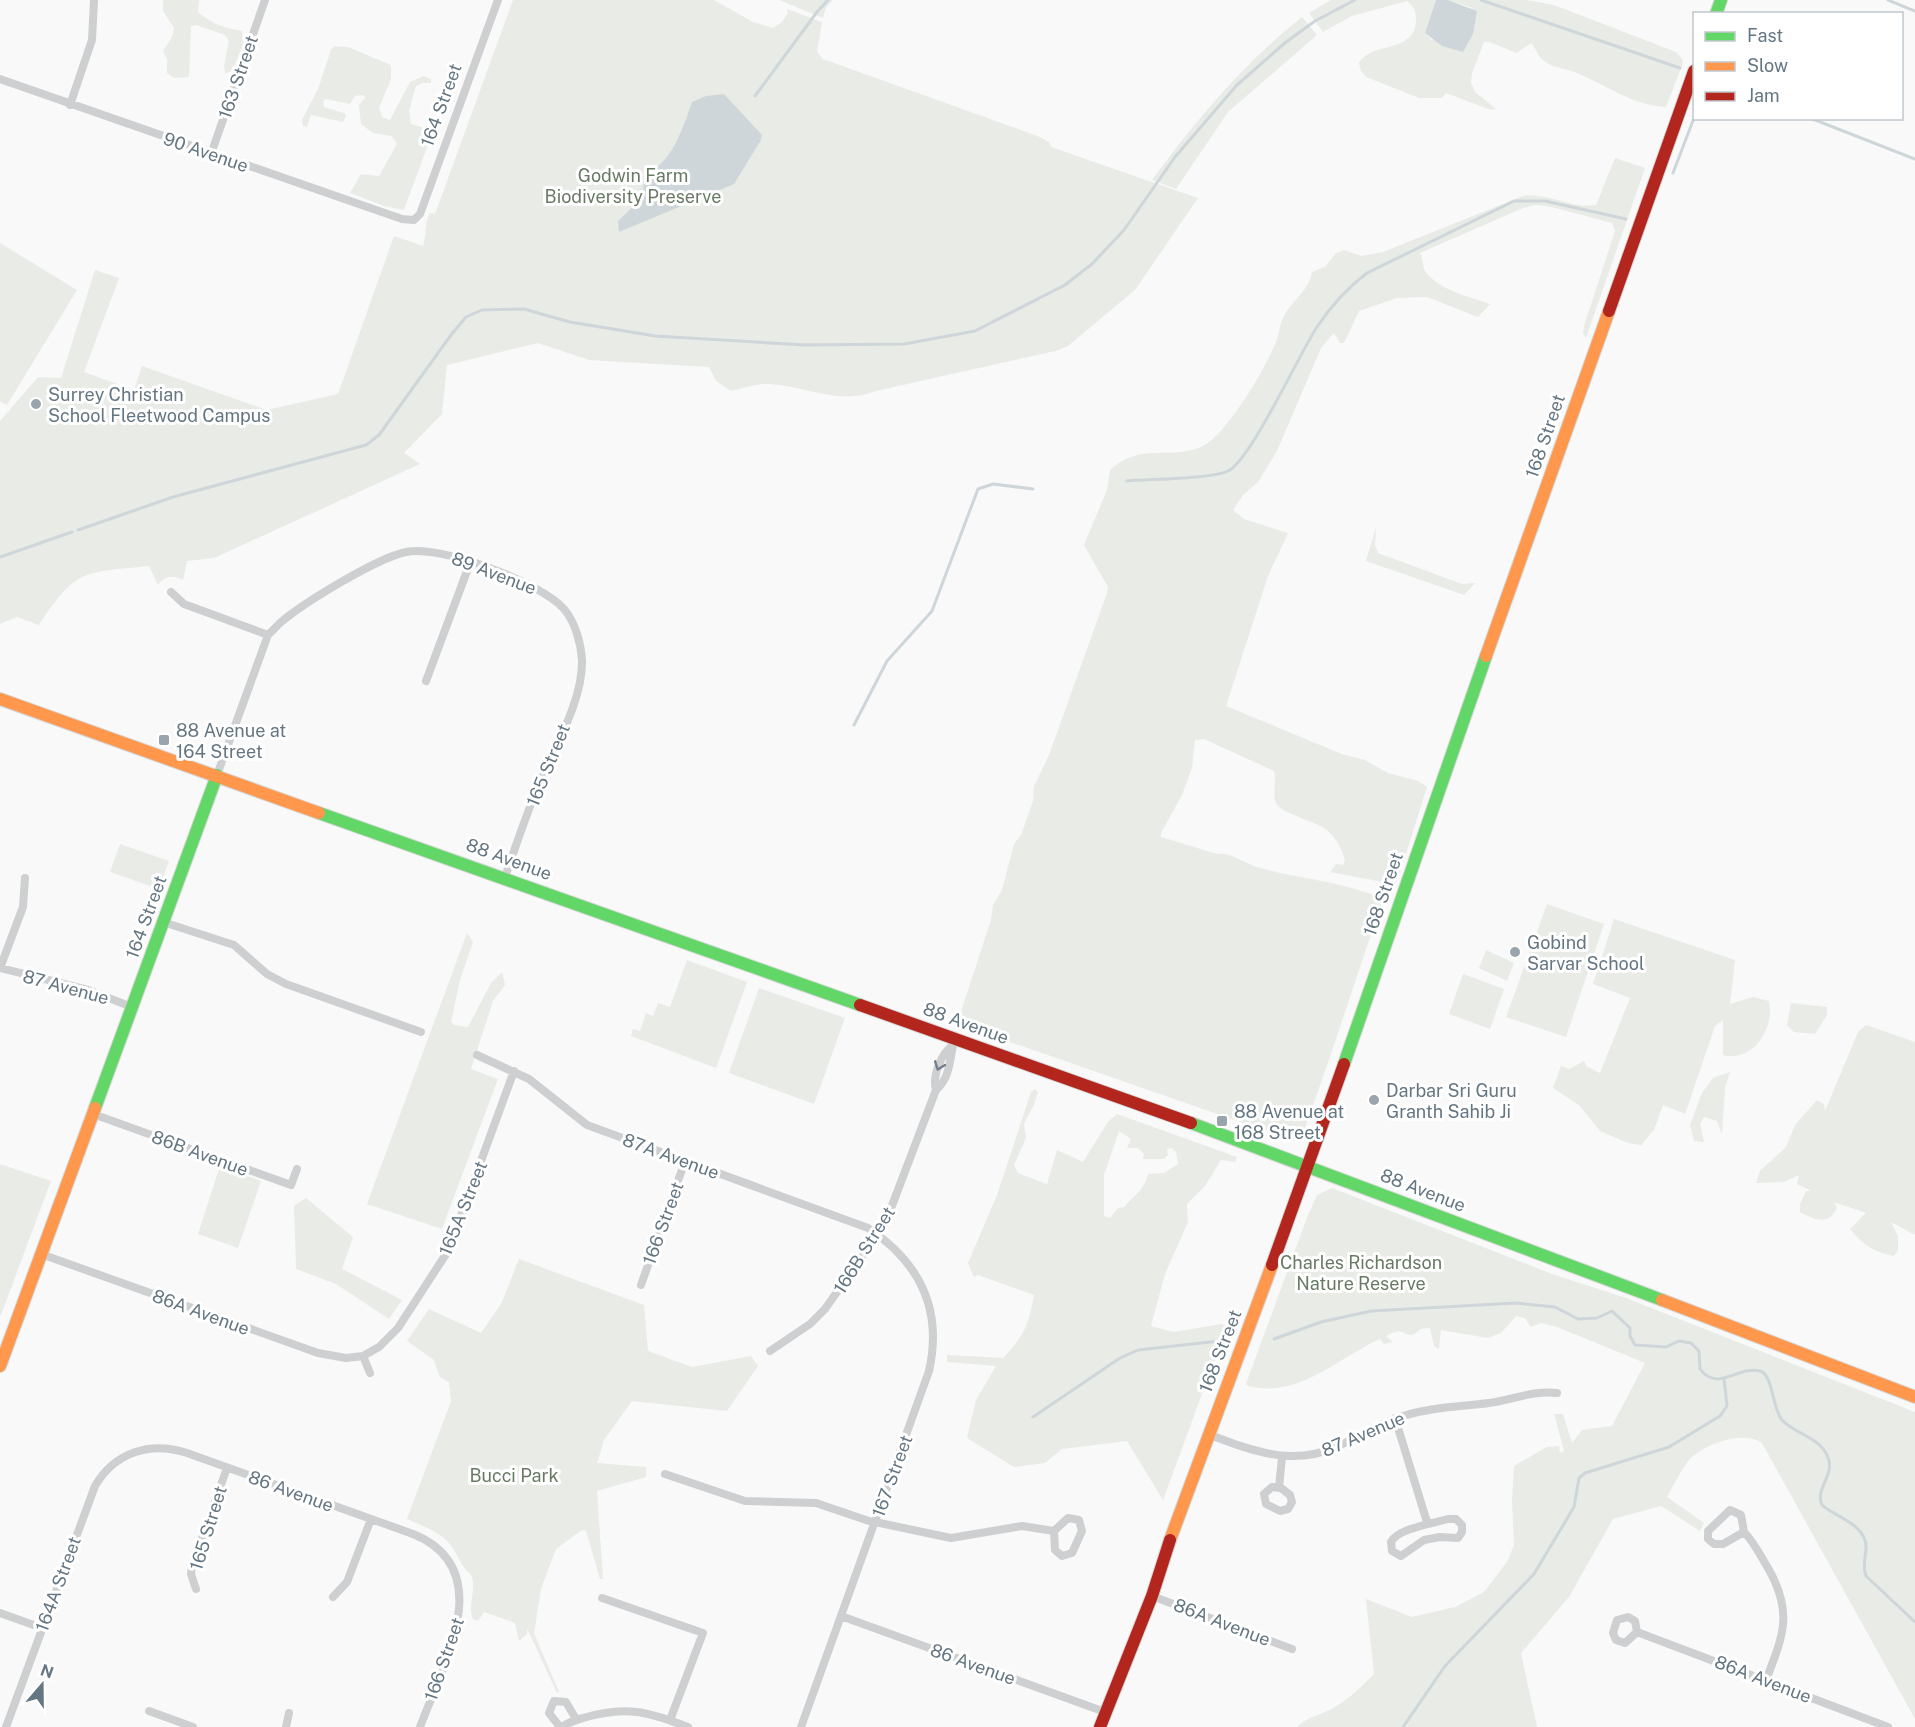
<svg xmlns="http://www.w3.org/2000/svg" width="1915" height="1727" viewBox="0 0 1915 1727" font-family="'Public Sans',sans-serif">
	<style>
		.green { fill: #e8ebe6; fill-rule: evenodd }
		.water { fill: #ced6d9 }
		.lines { fill: none; stroke-linecap: round; stroke-linejoin: round }
		.stream { stroke: #ced6d9; stroke-width: 3 }
		.fast-casing { stroke: #d5d6d7; stroke-width: 14 }
		.slow-casing { stroke: #d5d6d7; stroke-width: 14 }
		.jam-casing { stroke: #d5d6d7; stroke-width: 14 }
		.street { stroke: #cecfd0; stroke-width: 8 }
		.fast { stroke: #63d668; stroke-width: 12 }
		.slow { stroke: #ff974d; stroke-width: 12 }
		.jam { stroke: #b3261e; stroke-width: 12 }
		.oneway { stroke: #707f8b }
		.poi-dot { fill: #99a4ac; stroke: #fff; stroke-width: 2 }
		.labels { text-anchor: middle; dominant-baseline: central; stroke-width: 6; stroke-linejoin: round; paint-order: stroke }
		.street-label { font-size: 18px; fill: #657683; stroke: #fff }
		.park-label { font-size: 18px; fill: #687a64; stroke: #fff }
		.poi-label { font-size: 18px; fill: #657683; stroke: #fff; text-anchor: start }
	</style>
	<rect width="100%" height="100%" fill="#f9f9f9"/>
	<path class="green" d="M163 0H199L198 12C212 24 224 28 242 31L243 45 232 71 225 73 224 66 229 41 225 35 196 25 191 26 189 77 174 78 167 73V59L163 51 172 37 174 28 163 11Z
		M513 0H714L753 22 773 28 782 22 788 13 787 9 822 22 817 52 823 59 1040 137 1049 142 1051 147 1198 198 1135 290 1068 346 1055 351 876 391C839 406 805 385 767 384 755 384 742 389 731 391L716 381 709 367 589 360 538 343 447 365 442 414 404 453 420 464 214 558 187 561 183 580C173 575 165 575 158 585L149 566C84 573 77 567 39 625L17 617 0 624V421L38 377 61 378 95 270 119 278 84 372 134 390 142 366 267 410 338 394 394 236 423 246C427 234 424 225 430 213L435 214Z
		M779 0H833L826 7 823 18Z
		M1331 0H1436L1425 33 1432 40 1473 8 1448 0H1527L1554 5 1676 52 1683 60 1682 66 1666 107C1634 106 1608 86 1579 74 1567 68 1554 69 1544 61 1537 56 1537 49 1531 43L1517 53 1489 42H1484L1472 73 1471 83 1475 92 1496 109 1491 110 1446 93 1442 98H1419L1366 77 1361 71 1359 63C1372 41 1413 54 1416 22 1416 12 1415 7 1407 1L1352 16 1323 32 1309 13Z
		M1302 17 1317 35 1228 112 1176 189 1152 180C1197 119 1243 64 1302 17Z
		M335 46 348 47 391 65V79L379 108 382 117 390 120 410 82 424 76 431 79V83H423L416 86 409 111 411 124 427 129 431 136 404 210 384 206 350 193 361 174 379 176 397 144 392 136 373 133 361 124 359 105 365 98 363 95 355 96 350 104 326 99 323 101 324 107 344 113 346 116 343 122 311 115 307 127 303 126 302 120 318 89 331 50Z
		M1615 158 1645 168 1586 338 1583 333 1584 326 1615 231 1612 223 1552 207 1536 205 1523 208 1420 253C1423 258 1422 265 1425 271 1438 290 1470 297 1490 304L1478 317 1427 297 1397 298 1359 311 1344 343H1340L1334 333 1321 348 1277 451 1258 482 1243 495 1233 510 1244 519 1288 533 1268 576 1226 706 1342 754 1365 760 1388 773 1418 781 1427 787 1400 873 1396 882 1388 883 1330 872 1336 864 1343 865 1345 859C1341 848 1337 839 1328 831 1317 821 1279 813 1276 803 1272 794 1277 782 1274 771L1204 739 1195 740 1192 768 1182 795 1161 833V837L1217 854C1231 852 1244 863 1257 867 1299 879 1343 881 1383 899 1356 978 1331 1057 1302 1136L1295 1141 961 1025 958 1021 991 920 993 905 1002 890 1014 844 1021 835 1033 801 1034 786 1049 755 1107 593 1108 587 1084 545 1107 490 1110 470C1143 441 1166 461 1201 447 1224 439 1266 368 1275 344 1279 336 1279 326 1283 318 1291 301 1309 291 1312 272L1325 267 1336 253 1344 250 1361 256 1383 252 1523 196C1548 192 1571 209 1596 205Z
		M0 243 77 290 7 405 0 401Z
		M1376 527 1375 545 1378 553 1462 584 1475 583 1464 595 1366 561Z
		M120 844 169 861 159 889 110 872Z
		M1547 904 1604 924 1566 1037 1506 1017Z
		M1614 919 1735 960 1730 1004 1753 997 1769 1001C1775 1028 1753 1063 1723 1055V1020L1715 1026 1685 1114 1663 1105 1654 1130 1641 1145 1628 1143 1600 1131 1579 1105 1553 1088 1561 1066 1569 1069 1584 1061 1586 1066 1600 1073 1630 998 1593 984Z
		M467 933 473 942 460 980 451 1022 454 1025 468 1027 491 983 502 972 505 985 493 1001 471 1069 498 1079 442 1229 367 1204Z
		M1486 950 1514 963 1507 981 1479 968Z
		M687 960 747 982 716 1068 631 1036 633 1029 640 1031 646 1013 653 1016 658 1003 670 1007Z
		M1463 974 1504 989 1490 1029 1449 1014Z
		M759 988 845 1018 814 1104 729 1073Z
		M1791 1003 1827 1007V1015L1815 1034 1794 1032 1787 1025Z
		M1866 1025 1915 1042V1235L1891 1222 1898 1236V1250L1894 1256C1874 1252 1863 1245 1850 1229L1866 1213 1834 1202 1837 1208C1829 1226 1815 1220 1800 1212V1204L1806 1191H1811L1797 1184 1799 1175 1784 1182 1756 1183 1760 1171 1786 1147 1795 1125 1817 1100 1824 1104 1825 1111 1858 1032Z
		M1730 1072 1725 1088 1722 1134 1717 1121 1704 1117 1700 1124 1704 1142 1694 1141 1690 1125 1702 1093 1713 1078Z
		M1035 1089 1038 1092 1034 1105 1024 1123 1026 1138 1014 1165 1018 1173 1047 1184 1057 1150 1083 1162 1108 1122 1117 1114 1237 1157 1235 1162 1221 1160 1205 1186 1187 1204 1188 1222 1165 1274 1151 1326 1174 1332 1221 1324 1227 1326 1163 1500 1127 1441 1062 1449 1045 1463 1014 1467 967 1438 976 1400 996 1366 947 1362V1355L1003 1358C1025 1334 1028 1327 1034 1295L978 1275 974 1277 968 1263 997 1195 1031 1092ZM1119 1131 1131 1139 1127 1148H1138L1144 1154 1143 1159H1164L1168 1155 1167 1149 1172 1148 1176 1152 1178 1164 1164 1173 1148 1174C1144 1191 1135 1194 1124 1207L1118 1208 1110 1218 1104 1216V1175Z
		M0 1164 51 1181 1 1315H0Z
		M220 1166 261 1181 238 1248 198 1234Z
		M1332 1188 1552 1274 1626 1298 1915 1412V1719L1762 1443C1744 1430 1708 1443 1692 1457 1682 1467 1674 1485 1667 1497L1704 1523 1700 1531 1661 1506 1613 1519 1569 1597 1521 1653 1537 1727H1297C1307 1717 1317 1716 1330 1710 1347 1701 1360 1688 1374 1674L1366 1599 1412 1617 1455 1607 1484 1592 1507 1562 1514 1545 1512 1500 1514 1466 1547 1447 1559 1446 1560 1453 1564 1451 1554 1414H1563L1572 1443 1582 1430 1612 1426 1645 1363 1557 1327 1541 1323 1531 1327 1525 1318 1516 1316 1501 1333 1488 1338 1441 1330 1439 1349 1434 1346 1430 1328 1421 1329 1413 1335C1399 1334 1404 1327 1386 1336L1393 1342 1384 1344 1380 1339C1339 1357 1299 1399 1248 1386L1246 1384 1250 1373 1308 1215 1317 1195Z
		M306 1198 353 1237 342 1269 402 1300 389 1319 336 1284 296 1269 294 1206Z
		M519 1259 644 1305 648 1351 692 1367 751 1356 758 1366 727 1411 632 1401 604 1440 597 1463 646 1467V1477L597 1491 603 1579H600L586 1531 582 1530 556 1549 541 1589 534 1633 559 1692 557 1693 527 1628V1634L519 1641 515 1623 484 1612 478 1621 473 1619C467 1607 477 1591 471 1574 463 1571 457 1552 449 1543 437 1530 422 1526 407 1519L451 1401 449 1382 440 1377 434 1360 407 1341 429 1309 481 1333 501 1304Z"/>
	<path class="water" d="M1436 0H1448L1477 11 1473 34 1463 52 1442 46 1425 33Z
		M724 94 762 135 761 140 734 184 619 232 618 221 643 197 644 175C672 164 683 128 692 102L706 96Z"/>
	<g class="lines">
		<path class="stream" d="M1481 0 1680 68
			M1888 0 1915 11
			M755 96 817 12 828 0
			M1810 118 1915 159
			M1673 173 1694 118
			M1127 481C1148 479 1212 479 1228 471 1251 460 1299 354 1317 327 1331 306 1347 288 1367 273L1514 201H1545L1626 219
			M78 530 173 497 366 445 379 435 451 335 466 317 482 310 524 309 570 322 655 336 805 345 904 344 975 331 1065 285 1092 264 1124 230 1175 157 1237 85 1286 42 1315 21 1355 0
			M0 557 72 532
			M854 725 887 661 932 611 978 489 993 484 1033 489
			M1274 1339 1321 1322 1371 1311 1515 1303 1555 1307 1578 1319 1597 1318 1612 1311 1630 1328V1336L1635 1345 1666 1347 1679 1341 1691 1343 1699 1351 1700 1369C1717 1393 1739 1365 1760 1371 1773 1374 1772 1408 1782 1420 1796 1435 1824 1438 1829 1461 1833 1476 1815 1490 1822 1505 1835 1517 1866 1524 1866 1547 1866 1557 1862 1567 1866 1576L1915 1622
			M1033 1417 1120 1358 1138 1350 1229 1340
			M1403 1727 1445 1666 1534 1574 1574 1507 1579 1478 1585 1473 1669 1447 1720 1416 1727 1406 1724 1379"/>
		<g class="fast-casing">
			<path id="fast" d="M1716 14 1721 0
				M319 813 860 1005
				M1344 1064 1486 656
				M95 1108 217 775
				M1191 1123 1662 1300"/>
		</g>
		<g class="slow-casing">
			<path id="slow" d="M1486 656 1609 311
				M0 699 319 813
				M1662 1300 1915 1397
				M0 1366 95 1108
				M1170 1540 1272 1265"/>
		</g>
		<g class="jam-casing">
			<path id="jam" d="M1609 311 1694 71
				M860 1005 1191 1123
				M1272 1265 1344 1064
				M1100 1727 1152 1596 1170 1540"/>
		</g>
		<path class="street" d="M0 79 402 219 414 220 420 214 498 0
			M70 105 92 40 94 0
			M211 154 265 0
			M171 592 184 604 268 635
			M426 681 470 563
			M217 775 268 635 280 623C303 603 377 558 406 552 439 544 542 583 564 609 575 622 581 643 582 660 583 703 551 753 536 792 524 820 515 849 505 877
			M163 922 234 945 267 974 286 984 421 1032
			M0 968 88 990 132 1007
			M0 968 23 907 25 878
			M477 1055 529 1079 587 1125 868 1228C919 1262 943 1309 929 1371L801 1727
			M936 1090C932 1076 941 1054 953 1045
			M93 1114 291 1185 297 1169
			M41 1254 318 1353 346 1358 363 1356 379 1347 398 1328 448 1251 514 1071
			M641 1285 685 1161
			M770 1351 810 1324 825 1309 885 1224 936 1090C952 1076 949 1056 955 1038
			M363 1356 370 1373
			M1395 1418 1427 1522
			M1208 1434C1250 1450 1291 1467 1336 1447 1359 1437 1379 1423 1403 1416 1432 1407 1459 1407 1489 1403 1512 1400 1533 1390 1557 1393
			M665 1474 745 1501 816 1503 875 1523
			M1272 1487 1281 1488 1290 1495 1292 1502 1288 1509 1280 1511 1266 1504 1264 1494Z
			M1279 1488 1282 1457
			M1730 1510 1741 1515 1744 1532 1723 1544H1714L1708 1539V1531Z
			M1068 1518 1079 1520 1082 1531 1072 1553 1062 1556 1055 1550 1054 1531Z
			M1448 1519H1456L1462 1525V1532L1458 1538 1440 1537 1424 1540 1401 1556 1392 1551 1391 1542C1397 1529 1434 1523 1448 1519Z
			M875 1522 951 1538 1022 1526 1054 1531
			M1744 1532C1754 1542 1760 1555 1768 1568 1793 1612 1784 1634 1766 1680
			M196 1589 191 1574 192 1566 227 1468
			M1152 1596 1292 1649
			M333 1597 347 1582 371 1519
			M602 1598 703 1633 670 1720
			M0 1613 42 1628
			M841 1616 1105 1712
			M1637 1632 1625 1643 1616 1640 1613 1633 1617 1620 1628 1617 1635 1621 1637 1632 1888 1727
			M149 1711 193 1727
			M6 1727 95 1486C115 1452 150 1441 187 1453L413 1534C500 1569 442 1667 420 1727
			M286 1727 289 1713
			M560 1727 549 1713 554 1701 566 1702 576 1719
			M562 1727C569 1722 575 1720 583 1718 627 1705 647 1712 688 1727"/>
		<use href="#fast" class="fast"/>
		<use href="#slow" class="slow"/>
		<use href="#jam" class="jam"/>
	</g>
	<defs><path id="oneway-chevron" d="M-2-3.5L2.5 0L-2 3.5" fill="none" stroke-width="1.6" stroke-linecap="round" stroke-linejoin="round" transform="scale(1.5)"/></defs>
	<use class="oneway" href="#oneway-chevron" transform="translate(939 1066) rotate(111)"/>
	<g class="poi-dot">
		<circle cx="36" cy="404" r="6"/>
		<rect x="158" y="734" width="12" height="12" rx="3"/>
		<circle cx="1515" cy="952" r="6"/>
		<circle cx="1374" cy="1100" r="6"/>
		<rect x="1216" y="1115" width="12" height="12" rx="3"/>
	</g>
	<g class="labels">
		<g class="street-label">
			<text transform="translate(238 77) rotate(-71)">163 Street</text>
			<text transform="translate(441 105) rotate(-70)">164 Street</text>
			<text transform="translate(206 152) rotate(19)">90 Avenue</text>
			<text transform="translate(1545 436) rotate(-71)">168 Street</text>
			<text transform="translate(494 573) rotate(21)">89 Avenue</text>
			<text transform="translate(548 765) rotate(-68)">165 Street</text>
			<text transform="translate(509 859) rotate(20)">88 Avenue</text>
			<text transform="translate(1383 894) rotate(-71)">168 Street</text>
			<text transform="translate(146 917) rotate(-70)">164 Street</text>
			<text transform="translate(66 987) rotate(15)">87 Avenue</text>
			<text transform="translate(966 1023) rotate(20)">88 Avenue</text>
			<text transform="translate(200 1153) rotate(20)">86B Avenue</text>
			<text transform="translate(671 1156) rotate(20)">87A Avenue</text>
			<text transform="translate(1423 1190) rotate(21)">88 Avenue</text>
			<text transform="translate(463 1208) rotate(-68)">165A Street</text>
			<text transform="translate(663 1223) rotate(-70)">166 Street</text>
			<text transform="translate(864 1250) rotate(-58)">166B Street</text>
			<text transform="translate(201 1312) rotate(20)">86A Avenue</text>
			<text transform="translate(1220 1351) rotate(-69)">168 Street</text>
			<text transform="translate(1363 1434) rotate(-23)">87 Avenue</text>
			<text transform="translate(892 1476) rotate(-70)">167 Street</text>
			<text transform="translate(291 1491) rotate(20)">86 Avenue</text>
			<text transform="translate(208 1528) rotate(-73)">165 Street</text>
			<text transform="translate(58 1584) rotate(-70)">164A Street</text>
			<text transform="translate(1222 1622) rotate(21)">86A Avenue</text>
			<text transform="translate(444 1659) rotate(-71)">166 Street</text>
			<text transform="translate(973 1664) rotate(20)">86 Avenue</text>
			<text transform="translate(1763 1679) rotate(21)">86A Avenue</text>
		</g>
		<g class="park-label">
			<text x="633" y="175">Godwin Farm<tspan x="633" dy="21">Biodiversity Preserve</tspan></text>
			<text x="1361" y="1262">Charles Richardson<tspan x="1361" dy="21">Nature Reserve</tspan></text>
			<text x="514" y="1475">Bucci Park</text>
		</g>
		<g class="poi-label">
			<text x="48" y="394">Surrey Christian<tspan x="48" dy="21">School Fleetwood Campus</tspan></text>
			<text x="176" y="730">88 Avenue at<tspan x="176" dy="21">164 Street</tspan></text>
			<text x="1527" y="942">Gobind<tspan x="1527" dy="21">Sarvar School</tspan></text>
			<text x="1386" y="1090">Darbar Sri Guru<tspan x="1386" dy="21">Granth Sahib Ji</tspan></text>
			<text x="1234" y="1111">88 Avenue at<tspan x="1234" dy="21">168 Street</tspan></text>
		</g>
	</g>
	<rect x="1693" y="12" width="210" height="108" fill="#ffffff" stroke="#c1c8cd" stroke-width="1.5"/>
	<rect x="1705" y="32" width="30" height="9" fill="#63d668" stroke="#c1c8cd" stroke-width="1.5"/>
	<text x="1747" y="42" font-size="18" fill="#657683">Fast</text>
	<rect x="1705" y="62" width="30" height="9" fill="#ff974d" stroke="#c1c8cd" stroke-width="1.5"/>
	<text x="1747" y="72" font-size="18" fill="#657683">Slow</text>
	<rect x="1705" y="92" width="30" height="9" fill="#b3261e" stroke="#c1c8cd" stroke-width="1.5"/>
	<text x="1747" y="102" font-size="18" fill="#657683">Jam</text>
	<g transform="translate(42 1685) rotate(20)" stroke="#ffffff" stroke-width="4.5" paint-order="stroke">
	<path d="M0-4.5L10 22L0 15L-10 22Z" fill="#657683"/>
	<text y="-9" font-size="16" font-weight="bold" text-anchor="middle" fill="#657683">N</text>
	</g>
</svg>
